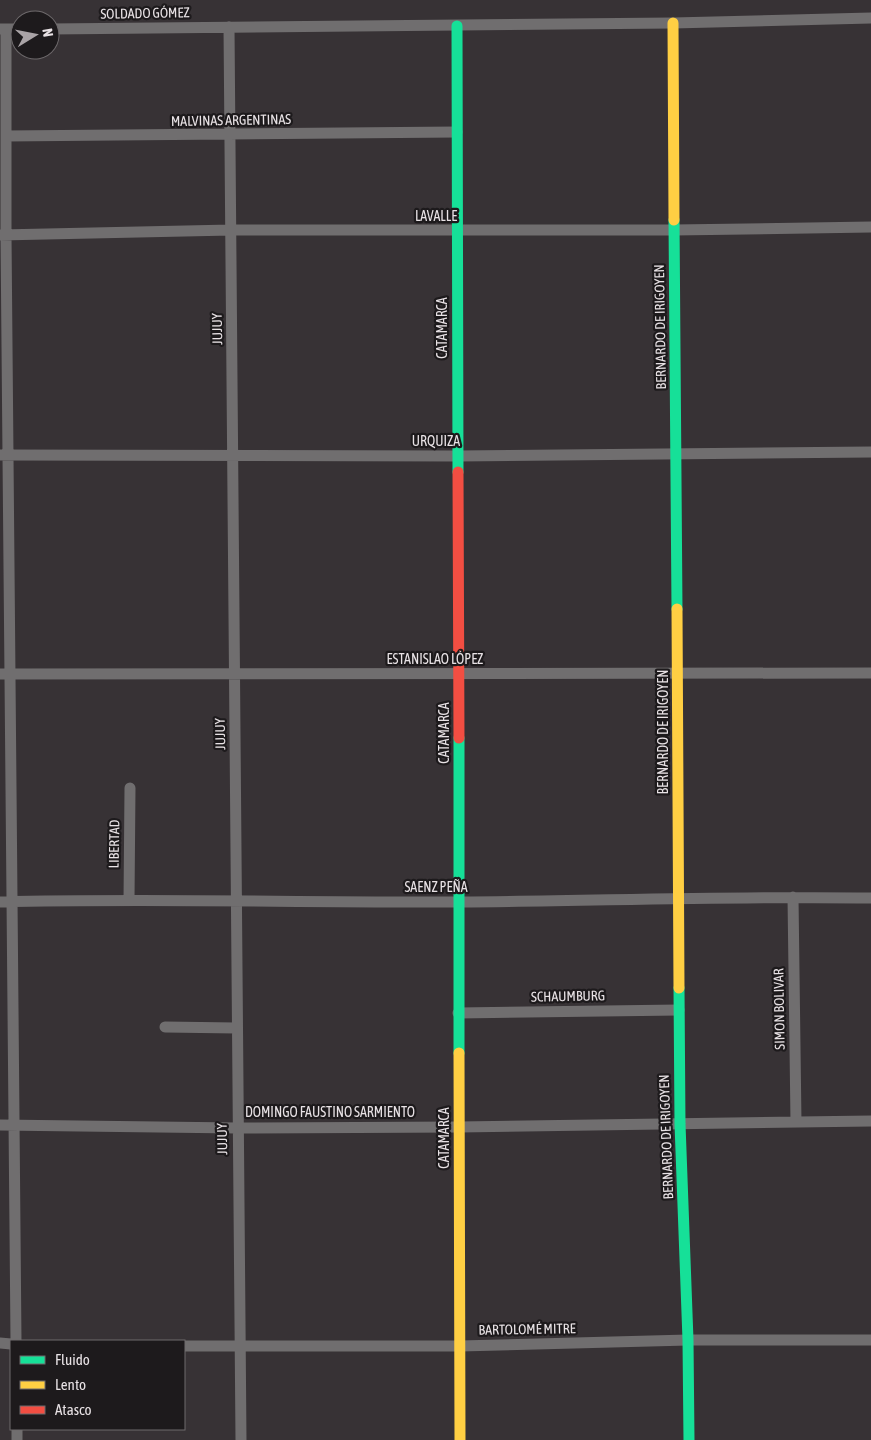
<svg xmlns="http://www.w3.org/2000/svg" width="871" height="1440" viewBox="0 0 871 1440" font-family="'Asap Condensed',sans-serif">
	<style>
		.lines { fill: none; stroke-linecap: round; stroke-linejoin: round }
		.street { stroke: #706e6f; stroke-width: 11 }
		.fast { stroke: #16e098; stroke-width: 11 }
		.slow { stroke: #ffcf43; stroke-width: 11 }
		.jam { stroke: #f24e42; stroke-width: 11 }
		.labels { text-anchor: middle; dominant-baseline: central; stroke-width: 4.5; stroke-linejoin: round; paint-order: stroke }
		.street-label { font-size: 14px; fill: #e8e2e5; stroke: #1d1a1c }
	</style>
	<rect width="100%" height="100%" fill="#373235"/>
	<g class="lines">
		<path class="street" d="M229 27 241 1440
			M0 29H20
			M6 29V235L16 1341
			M50 29 673 23 871 18
			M6 136 457 132
			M0 235 231 230H674L871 227
			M0 455 458 456 871 452
			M0 674 871 673
			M793 897 796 1122
			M129 900 130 788
			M0 902C153 898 306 903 460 902 597 901 734 896 871 898
			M458 1013 679 1010
			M165 1027 236 1028
			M0 1125 237 1128 459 1127 871 1121
			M0 1343 11 1344
			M184 1346H460L688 1340H871
			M17 1429V1440"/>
		<path class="fast" d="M457 26 458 472
			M674 220 677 609
			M459 738V1053
			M679 988 680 1124 688 1340 689 1440"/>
		<path class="slow" d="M673 23 674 220
			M677 609 679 988
			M459 1053 460 1440"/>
		<path class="jam" d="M458 472 459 738"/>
	</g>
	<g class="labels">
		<g class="street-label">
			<text transform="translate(145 13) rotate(-1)">SOLDADO GÓMEZ</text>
			<text transform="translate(231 120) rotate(-1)">MALVINAS ARGENTINAS</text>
			<text x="436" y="216">LAVALLE</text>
			<text transform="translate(660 327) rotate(-91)">BERNARDO DE IRIGOYEN</text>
			<text transform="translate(442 328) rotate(-90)">CATAMARCA</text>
			<text transform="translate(217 329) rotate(-91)">JUJUY</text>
			<text x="436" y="441">URQUIZA</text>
			<text x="435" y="659">ESTANISLAO LÓPEZ</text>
			<text transform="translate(663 732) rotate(-90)">BERNARDO DE IRIGOYEN</text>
			<text transform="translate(444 733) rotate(-90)">CATAMARCA</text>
			<text transform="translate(220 734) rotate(-91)">JUJUY</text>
			<text transform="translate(114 844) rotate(-89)">LIBERTAD</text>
			<text x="436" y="887">SAENZ PEÑA</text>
			<text transform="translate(568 996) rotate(-1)">SCHAUMBURG</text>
			<text transform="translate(779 1009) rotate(-91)">SIMON BOLIVAR</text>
			<text x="330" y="1112">DOMINGO FAUSTINO SARMIENTO</text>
			<text transform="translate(666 1137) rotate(-92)">BERNARDO DE IRIGOYEN</text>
			<text transform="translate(444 1138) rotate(-90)">CATAMARCA</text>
			<text transform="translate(222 1139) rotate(-91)">JUJUY</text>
			<text transform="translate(527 1329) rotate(-1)">BARTOLOMÉ MITRE</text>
		</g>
	</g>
	<rect x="10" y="1340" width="175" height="90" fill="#1d1a1c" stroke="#6e6a6c"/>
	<rect x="20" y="1356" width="25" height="8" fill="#16e098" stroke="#6e6a6c"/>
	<text x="55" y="1365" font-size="15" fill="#e8e2e5">Fluido</text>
	<rect x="20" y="1381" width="25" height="8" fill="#ffcf43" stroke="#6e6a6c"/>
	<text x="55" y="1390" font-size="15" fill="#e8e2e5">Lento</text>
	<rect x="20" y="1406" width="25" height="8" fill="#f24e42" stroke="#6e6a6c"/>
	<text x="55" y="1415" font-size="15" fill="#e8e2e5">Atasco</text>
	<g transform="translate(35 35) rotate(80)"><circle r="24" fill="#1d1a1c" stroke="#6e6a6c"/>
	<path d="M0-4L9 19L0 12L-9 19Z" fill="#aaa4a7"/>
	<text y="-8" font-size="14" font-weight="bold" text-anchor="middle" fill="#e8e2e5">N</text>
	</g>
</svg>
